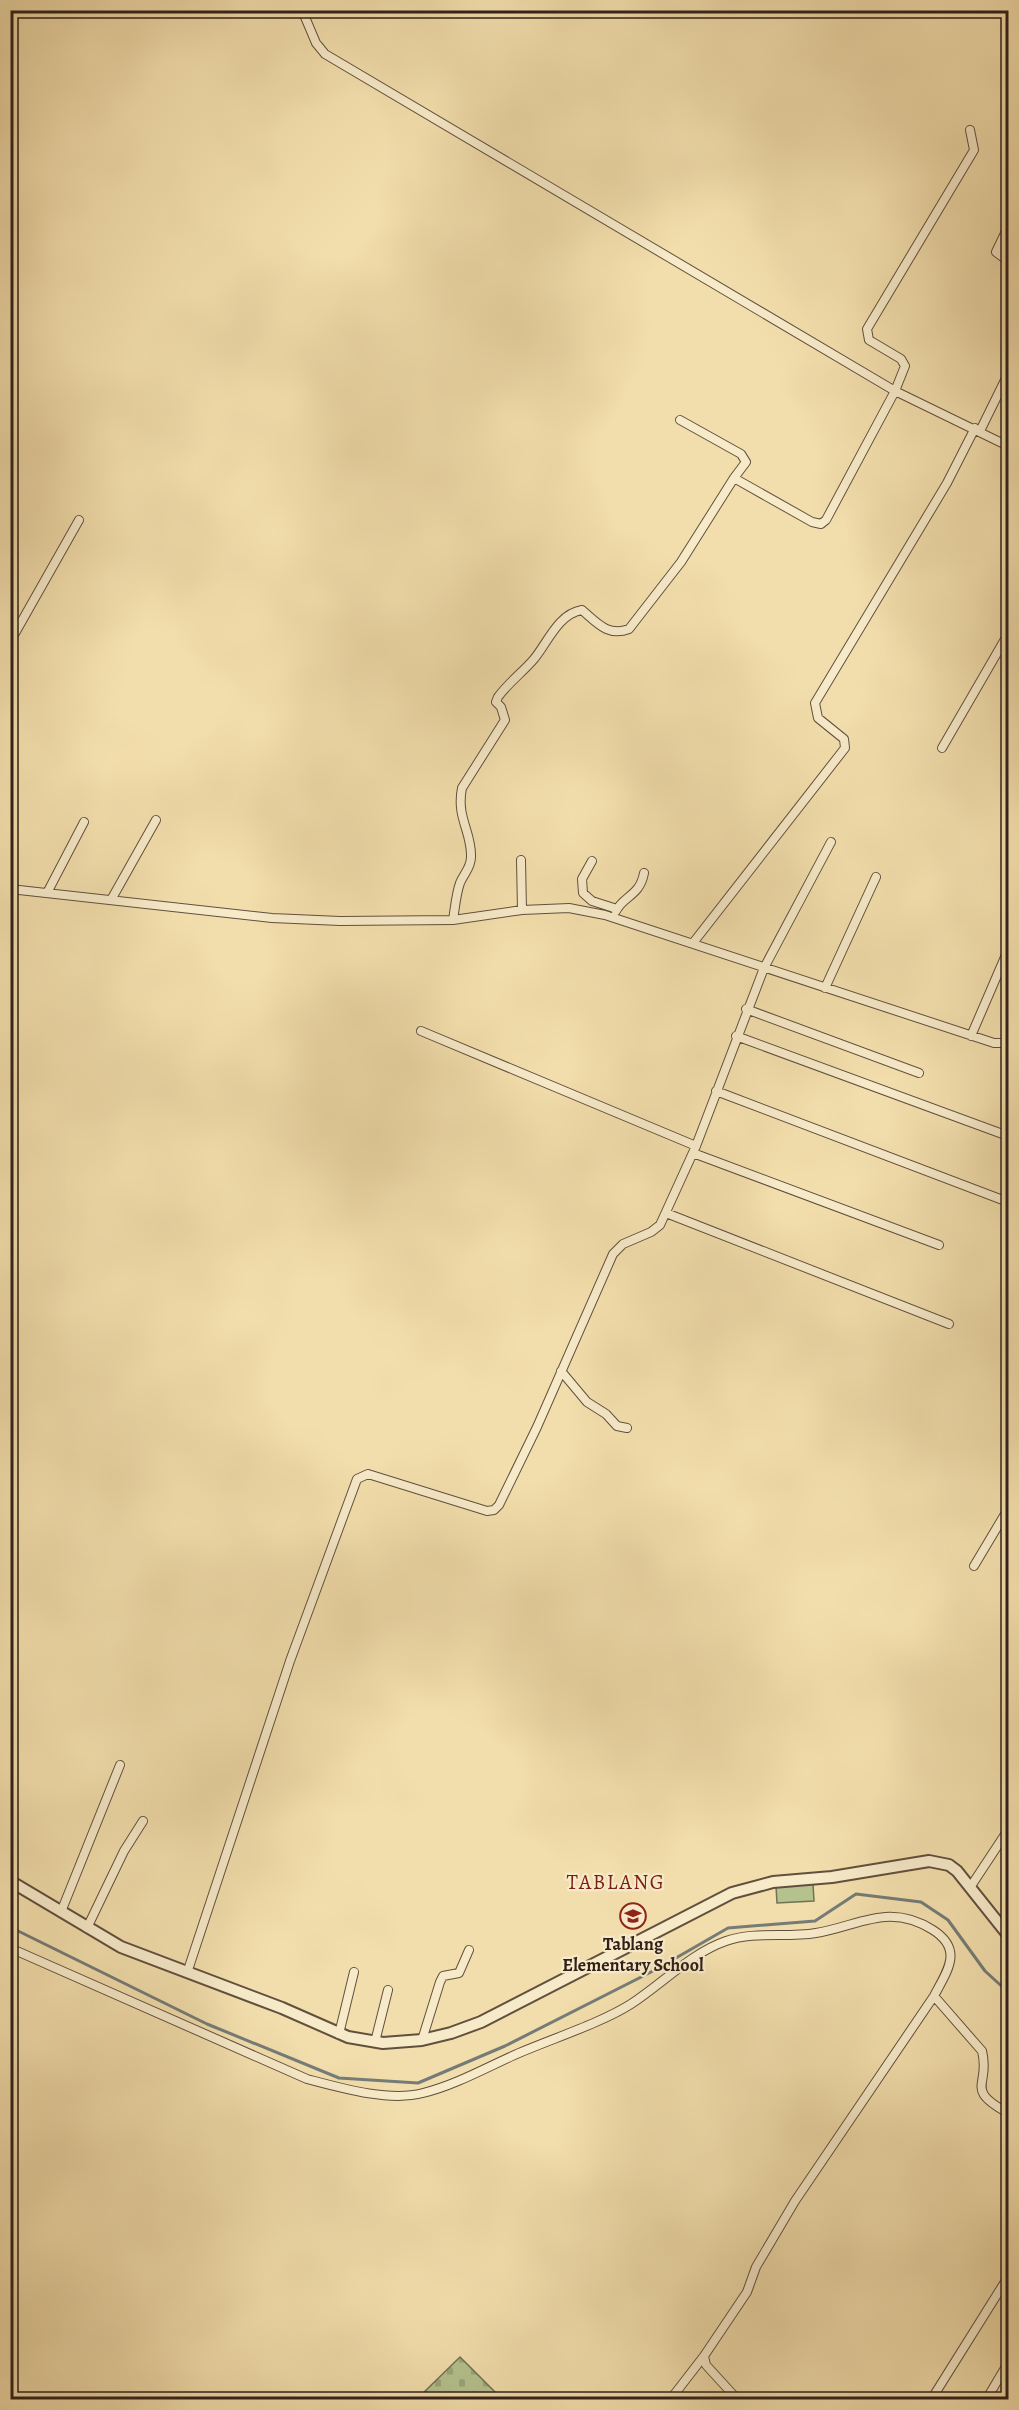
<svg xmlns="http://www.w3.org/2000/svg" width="1019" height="2410" viewBox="0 0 1019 2410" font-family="Alegreya,serif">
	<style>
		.cemetery { fill: url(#cemetery-stones); stroke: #727154; stroke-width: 1.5 }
		.green { fill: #b4c28e; stroke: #727154; stroke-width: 1.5 }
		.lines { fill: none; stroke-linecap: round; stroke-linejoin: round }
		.stream { stroke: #757c78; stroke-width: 3 }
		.minor-casing { stroke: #61503e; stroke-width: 10 }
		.tertiary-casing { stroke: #61503e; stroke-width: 14 }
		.minor { stroke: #f7eac9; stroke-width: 8 }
		.tertiary { stroke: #f7eac9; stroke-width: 10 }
		.labels { text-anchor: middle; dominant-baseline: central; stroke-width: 4.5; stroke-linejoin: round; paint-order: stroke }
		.poi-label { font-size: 18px; font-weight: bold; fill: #31201a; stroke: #f7eac9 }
		.quarter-label { font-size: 21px; letter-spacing: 1.5px; fill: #7a1f14; stroke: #f7eac9 }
	</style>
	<defs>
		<pattern id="cemetery-stones" width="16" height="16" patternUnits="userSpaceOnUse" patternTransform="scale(1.5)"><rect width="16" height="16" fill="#b4c28e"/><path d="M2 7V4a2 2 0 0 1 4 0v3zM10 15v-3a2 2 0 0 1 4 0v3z" fill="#9ba67a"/></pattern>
	</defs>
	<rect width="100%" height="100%" fill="#f2deac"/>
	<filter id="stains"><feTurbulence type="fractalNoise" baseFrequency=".00333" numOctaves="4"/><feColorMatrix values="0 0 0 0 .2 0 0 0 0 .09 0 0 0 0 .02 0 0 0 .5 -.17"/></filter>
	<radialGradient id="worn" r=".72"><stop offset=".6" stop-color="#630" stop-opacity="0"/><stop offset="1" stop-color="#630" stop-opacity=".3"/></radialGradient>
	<path class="cemetery" d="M460 2357 502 2399H417Z"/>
	<path class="green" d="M813 1884 814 1901 777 1903 776 1886Z"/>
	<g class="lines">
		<path class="stream" d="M10 1927 207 2024 339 2078 418 2083 505 2046 655 1970 728 1928 815 1921 856 1894 921 1902 948 1920 985 1971 1008 1992"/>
		<g class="minor-casing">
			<path id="minor" d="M302 10 316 43 325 54 895 391 1008 446
				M1008 227 996 252 1008 261
				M680 420 741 454 746 462 734 478
				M980 431 1008 374
				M10 642 79 520
				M942 748 1008 634
				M521 860 522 910
				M592 861 582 879 583 893 592 901 617 909
				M10 889 272 918 340 921 453 920 522 910 569 908 605 915 994 1043H1008
				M47 893 84 822
				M111 900 156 820
				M616 911C623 896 640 896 644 873
				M453 920C455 908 456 894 460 883 464 873 471 868 471 857 472 832 456 818 462 788L505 720 501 707 496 702 498 697C508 683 523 672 534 659 548 642 558 614 582 610 597 623 608 637 629 629L681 562 734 478 812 522 821 524 826 520 895 391 905 366 901 359 869 340 867 329 974 150 970 130
				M693 943 845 748 844 739 818 718 815 703 947 483 975 428
				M825 988 876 877
				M746 1009 919 1073
				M421 1031 696 1146
				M736 1036 1008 1136
				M971 1036 1008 950
				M716 1091 1008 1202
				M693 1153 939 1245
				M666 1213 949 1324
				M561 1371 587 1402 606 1414 617 1426 627 1428
				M974 1566 1008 1509
				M971 1886 1008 1830
				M61 1912 120 1765
				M87 1928 124 1851 143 1821
				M10 1948 307 2079C341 2088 389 2102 423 2093 456 2085 489 2066 519 2053 554 2038 601 2023 631 2004 662 1984 691 1953 726 1941 755 1931 786 1938 816 1933 859 1926 889 1902 933 1930 964 1950 947 1971 934 1996L795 2201 756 2267 747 2292 704 2356 706 2365 738 2400
				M188 1970 290 1661 357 1479 368 1474 487 1511 494 1510 499 1505 537 1427 613 1254 623 1244 651 1232 660 1225 696 1146 764 968 831 842
				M934 1996 982 2051C991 2086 963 2088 1008 2113
				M339 2034 354 1972
				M422 2040 440 1982 443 1976 459 1973 469 1950
				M375 2042 388 1990
				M670 2400 704 2356
				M931 2400 1008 2277
				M986 2400 1008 2363"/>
		</g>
		<g class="tertiary-casing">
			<path id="tertiary" d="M10 1881 121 1947 282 2008 348 2037 383 2043 422 2040 451 2033 481 2022 732 1893 773 1882 832 1877 929 1861 949 1865 957 1871 1008 1935"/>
		</g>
		<use href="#minor" class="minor"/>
		<use href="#tertiary" class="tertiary"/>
	</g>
	<defs>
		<g id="school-ring" transform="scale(1.35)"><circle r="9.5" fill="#f7eac9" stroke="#8f2418" stroke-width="1.5"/><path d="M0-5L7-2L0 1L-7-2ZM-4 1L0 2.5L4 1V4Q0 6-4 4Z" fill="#8f2418"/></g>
	</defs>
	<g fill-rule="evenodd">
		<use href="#school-ring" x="633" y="1916"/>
	</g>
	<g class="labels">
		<g class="poi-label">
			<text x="633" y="1944">Tablang<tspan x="633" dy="21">Elementary School</tspan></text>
		</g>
		<g class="quarter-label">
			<text x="616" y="1882">TABLANG</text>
		</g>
	</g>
	<rect width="1019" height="2410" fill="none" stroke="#f2deac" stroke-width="36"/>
	<rect x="12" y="12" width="995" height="2386" fill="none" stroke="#31201a" stroke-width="3"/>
	<rect x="18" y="18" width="983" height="2374" fill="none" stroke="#31201a" stroke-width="1.5"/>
	<rect width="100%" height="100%" filter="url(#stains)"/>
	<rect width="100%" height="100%" fill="url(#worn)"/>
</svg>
